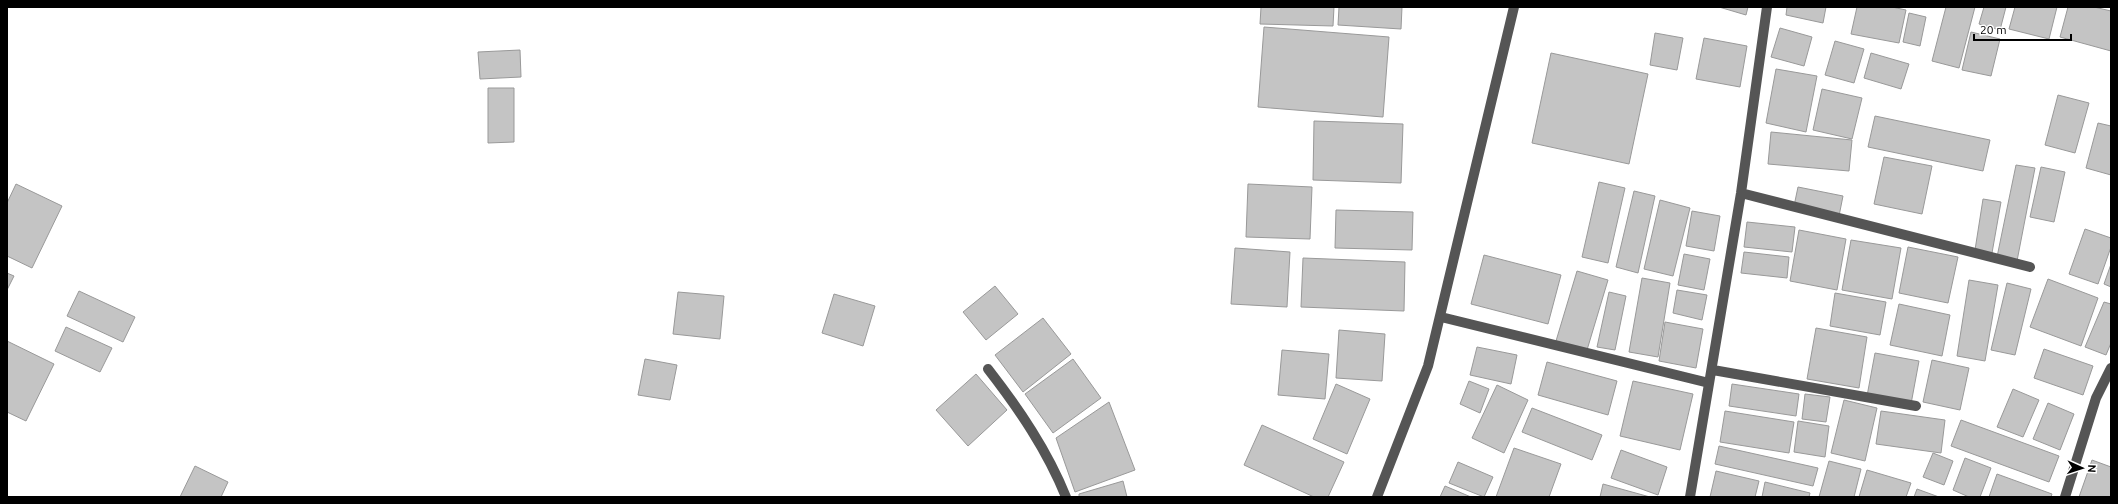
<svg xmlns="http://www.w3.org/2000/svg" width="2118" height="504" viewBox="0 0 2118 504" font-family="Ubuntu,sans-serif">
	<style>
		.building { fill: #c4c4c4; stroke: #999 }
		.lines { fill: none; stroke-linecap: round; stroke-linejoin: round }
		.minor { stroke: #555; stroke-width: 10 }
	</style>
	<rect width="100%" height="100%" fill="#fff"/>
	<path class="building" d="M1261 7H1334L1333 26 1260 24Z
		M1339 7H1402L1401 29 1338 25Z
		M1719 7H1748L1746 15Z
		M1787 7H1826L1823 23 1786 15Z
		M1857 7H1892L1906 10 1899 43 1851 34Z
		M1946 7H1975L1959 68 1932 61Z
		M1984 7H2006L2000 30 1979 24Z
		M2015 7H2057L2049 39 2009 29Z
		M2068 7H2094L2111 11V51L2060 37Z
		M1909 13 1926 17 1920 46 1903 42Z
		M1264 27 1389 37 1383 117 1258 107Z
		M1780 28 1812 37 1804 66 1771 57Z
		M1971 32 2000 39 1991 76 1962 70Z
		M1655 33 1683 38 1677 70 1650 65Z
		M1704 38 1747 46 1740 87 1696 79Z
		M1835 41 1864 49 1854 83 1825 75Z
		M520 50 521 77 480 79 478 52Z
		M1551 53 1648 74 1629 164 1532 143Z
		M1871 53 1909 64 1901 89 1864 78Z
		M1776 69 1817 76 1806 132 1766 123Z
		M488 88H514V142L488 143Z
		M1822 89 1862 98 1852 139 1813 130Z
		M2058 95 2089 103 2075 153 2045 145Z
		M1875 116 1990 140 1983 171 1868 147Z
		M1314 121 1403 124 1401 183 1313 180Z
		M2098 123 2111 126V175L2086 168Z
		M1771 132 1852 140 1849 171 1768 164Z
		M1884 157 1932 166 1922 214 1874 204Z
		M2016 165 2035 168 2017 261 1997 257Z
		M2041 167 2065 172 2054 222 2030 217Z
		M1599 182 1625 188 1608 263 1582 257Z
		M16 184 62 206 32 268 7 256V203Z
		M1248 184 1312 187 1310 239 1246 237Z
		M1798 187 1843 196 1839 216 1794 206Z
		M1634 191 1655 196 1638 273 1616 267Z
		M1983 199 2001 202 1992 253 1975 250Z
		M1660 200 1690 208 1673 276 1644 269Z
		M1336 210 1413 212 1412 250 1335 248Z
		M1692 211 1720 216 1714 251 1686 246Z
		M1747 222 1795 227 1792 252 1744 247Z
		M2085 229 2111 238V247L2098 284 2069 274Z
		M1799 230 1846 239 1837 290 1790 281Z
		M1851 240 1901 248 1892 299 1842 290Z
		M1908 247 1958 257 1948 303 1899 293Z
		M1235 248 1290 252 1287 307 1231 304Z
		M1744 252 1789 257 1787 278 1741 273Z
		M1684 254 1710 259 1704 290 1678 285Z
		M1484 255 1561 275 1548 324 1471 304Z
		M1303 258 1405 262 1404 311 1301 307Z
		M2111 264V287L2104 284Z
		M1577 271 1608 280 1587 350 1556 341Z
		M7 273 14 276 7 290Z
		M1642 278 1670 283 1658 357 1629 352Z
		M2048 279 2098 298 2081 346 2030 327Z
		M1969 280 1998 285 1985 361 1957 356Z
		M2007 283 2031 289 2015 355 1991 350Z
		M995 286 1018 314 986 340 963 312Z
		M1677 290 1707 295 1702 320 1673 313Z
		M79 291 135 317 123 342 67 316Z
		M678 292 724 296 720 339 673 334Z
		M1609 292 1626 296 1615 350 1597 347Z
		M1835 293 1886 302 1880 335 1830 326Z
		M834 294 875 306 863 346 822 333Z
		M2104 302 2111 304V343L2106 355 2085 347Z
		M1899 304 1950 315 1942 356 1890 345Z
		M1043 318 1071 354 1023 392 995 355Z
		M1665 322 1703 329 1696 368 1659 361Z
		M66 327 112 348 100 372 55 351Z
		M1816 328 1867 337 1859 388 1807 379Z
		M1339 330 1385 334 1382 381 1336 378Z
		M7 341 54 364 26 421 7 412Z
		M1477 347 1517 355 1511 384 1470 375Z
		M2044 349 2093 366 2083 395 2034 378Z
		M1282 350 1329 354 1325 399 1278 395Z
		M1875 353 1919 361 1911 404 1867 396Z
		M645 359 677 365 670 400 638 395Z
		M1073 359 1101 398 1053 433 1025 394Z
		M1932 360 1969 368 1960 410 1923 402Z
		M1547 362 1617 381 1608 415 1538 395Z
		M976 374 1007 410 968 446 936 410Z
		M1469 381 1489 389 1480 413 1460 404Z
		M1633 381 1693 394 1680 450 1620 436Z
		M1336 384 1370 399 1347 454 1313 439Z
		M1732 384 1799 394 1796 416 1729 406Z
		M1497 385 1528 400 1504 453 1472 438Z
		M2013 389 2039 400 2023 437 1997 427Z
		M1805 394 1830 397 1826 422 1802 419Z
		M1844 400 1877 408 1865 461 1831 453Z
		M1109 402 1135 470 1075 492 1056 438Z
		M2048 403 2074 414 2060 450 2033 439Z
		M1532 408 1602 435 1592 460 1522 432Z
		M1725 411 1794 422 1789 453 1720 442Z
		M1881 411 1945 420 1941 453 1876 444Z
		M1961 420 2059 456 2049 482 1951 446Z
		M1798 421 1829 426 1825 457 1794 452Z
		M1262 425 1344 462 1328 497H1314L1244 465Z
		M1719 446 1818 468 1813 486 1715 464Z
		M1514 448 1561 464 1549 497H1496Z
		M1621 450 1667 467 1658 495 1611 478Z
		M1933 453 1953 461 1944 485 1923 477Z
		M1965 458 1991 468 1980 497H1969L1953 490Z
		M2092 460 2111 467V497H2079Z
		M1829 461 1861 469 1854 497H1819Z
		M1458 462 1493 477 1484 497 1449 483Z
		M195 466 228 482 221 497H180Z
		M1867 470 1911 483 1906 497H1859Z
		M1716 471 1759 481 1755 497H1710Z
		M1997 474 2052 494 2051 497H1989Z
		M1123 481 1127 497H1079V494Z
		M1765 482 1810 493 1809 497H1762Z
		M1603 484 1650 497H1600Z
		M1445 486 1471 497H1440Z
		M1917 489 1939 497H1914Z"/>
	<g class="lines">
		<path class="minor" d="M1741 193 2030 267
			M1441 317 1709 383
			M988 369C1019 409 1047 450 1066 497
			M1713 370 1916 406
			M1377 497 1428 366 1514 7
			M1690 497 1741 193 1767 7
			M2065 497 2096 398 2111 368"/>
	</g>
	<rect width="2118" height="504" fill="none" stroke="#000000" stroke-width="16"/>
	<g transform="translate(2082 468) rotate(93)" stroke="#ffffff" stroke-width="3" paint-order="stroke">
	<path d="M0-3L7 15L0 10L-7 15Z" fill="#000000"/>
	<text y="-6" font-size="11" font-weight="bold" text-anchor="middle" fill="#000000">N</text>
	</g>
	<path d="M1974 34v6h97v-6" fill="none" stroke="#000000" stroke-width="2"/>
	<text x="1980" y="34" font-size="12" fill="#000000" stroke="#ffffff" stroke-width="3" paint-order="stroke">20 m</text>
</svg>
